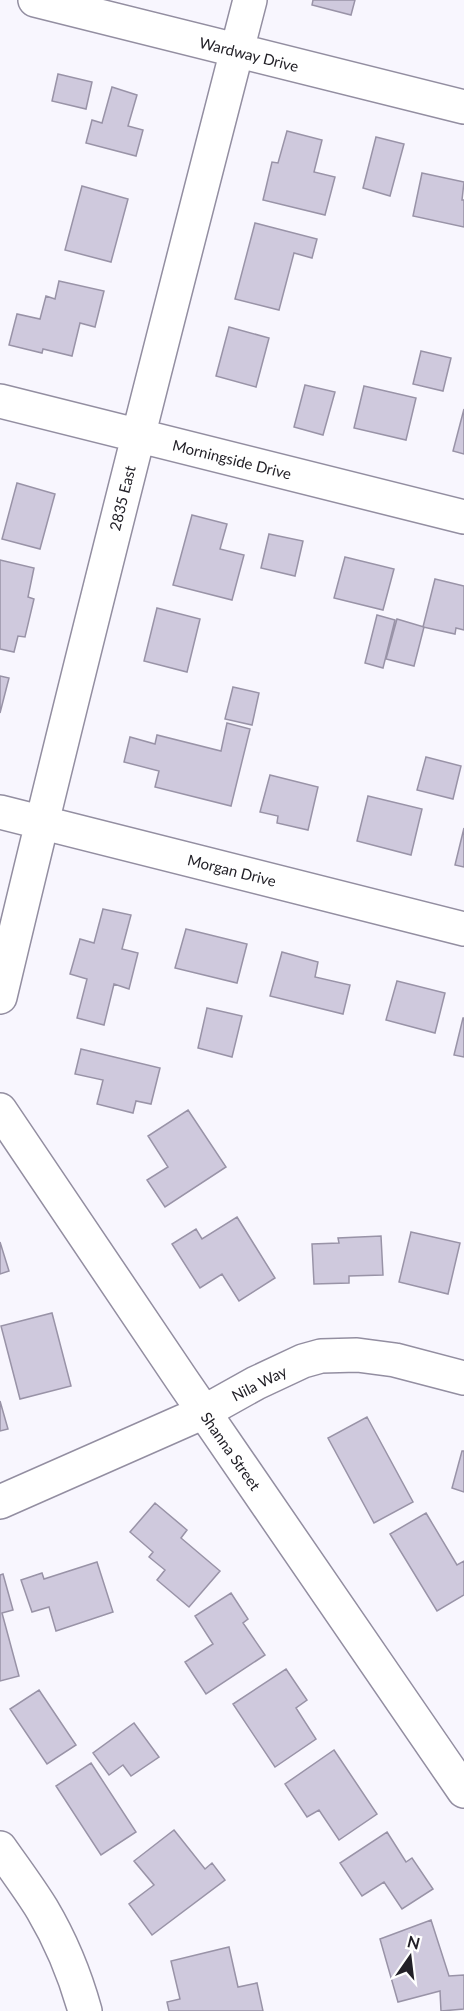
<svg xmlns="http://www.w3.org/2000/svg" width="464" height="2011" viewBox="0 0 464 2011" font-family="Lato,sans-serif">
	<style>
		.building { fill: #cfc9dd; stroke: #9993a7; stroke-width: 1.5 }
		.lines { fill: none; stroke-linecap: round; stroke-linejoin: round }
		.minor-casing { stroke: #938ea1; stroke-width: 36 }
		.minor { stroke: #fff; stroke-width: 33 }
		.labels { text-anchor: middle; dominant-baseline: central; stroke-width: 6; stroke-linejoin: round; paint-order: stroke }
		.street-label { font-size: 15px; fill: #222027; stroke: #fff }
	</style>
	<rect width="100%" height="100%" fill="#f8f6fe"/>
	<path class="building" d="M313 0H355L351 15 312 5Z
		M58 74 92 82 86 109 52 101Z
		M112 87 137 95 128 126 143 130 136 156 86 143 92 120 102 123Z
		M287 131 322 140 314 172 335 177 325 215 263 200 272 162 278 163Z
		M376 137 404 144 390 196 363 188Z
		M422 173 464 182 462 200H464V227L413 216Z
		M82 186 128 199 111 262 65 250Z
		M255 223 317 239 312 258 294 253 279 310 235 299Z
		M59 281 104 291 95 327 80 323 72 356 43 349 42 353 9 345 17 314 40 319 46 296 55 299Z
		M229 327 269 338 256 387 216 376Z
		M421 351 451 358 443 391 413 384Z
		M305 385 335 392 323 435 294 427Z
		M364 386 416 398 406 440 354 428Z
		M464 409V454L453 451Z
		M17 483 55 494 40 549 2 539Z
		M192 515 227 524 220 549 244 555 232 600 173 585Z
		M269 534 303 541 295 576 261 568Z
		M345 557 394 569 383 610 334 598Z
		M0 560 34 568 28 597 34 599 25 637 18 636 14 652 0 649Z
		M435 579 464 586V630L456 628 455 634 423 627Z
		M157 608 200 619 187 672 144 661Z
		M377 615 395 620 383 668 365 663Z
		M397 619 424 627 414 666 386 659Z
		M0 676 9 678 0 713Z
		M233 687 259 693 252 725 225 719Z
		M227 723 250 729 231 806 155 787 159 771 124 762 130 737 155 744 157 735 221 751Z
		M426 757 461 766 453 799 417 790Z
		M270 775 318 787 308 830 277 823 278 816 260 812Z
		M368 796 422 809 411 855 357 841Z
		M464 828V867L455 865Z
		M103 909 131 915 122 949 138 953 129 989 114 984 104 1025 77 1018 87 979 70 974 80 939 94 943Z
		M186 929 247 944 237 983 175 968Z
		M282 952 318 962 315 977 350 985 343 1014 270 996Z
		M397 981 445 993 435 1033 386 1020Z
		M207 1008 242 1016 232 1057 198 1048Z
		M463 1018H464V1057L454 1055Z
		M81 1049 160 1068 151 1104 136 1101 133 1113 97 1104 103 1080 75 1074Z
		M188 1110 226 1167 165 1207 147 1180 168 1167 148 1136Z
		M237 1217 275 1278 239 1301 222 1274 200 1288 172 1244 196 1229 202 1239Z
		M411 1232 460 1243 448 1294 399 1282Z
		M381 1236 383 1275 349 1276V1283L314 1284 312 1244 339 1243 338 1238Z
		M0 1242 9 1271 0 1274Z
		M52 1313 71 1386 20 1399 1 1326Z
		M0 1401 8 1429 0 1431Z
		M367 1417 413 1502 374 1523 328 1438Z
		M462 1451H464V1492L452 1488Z
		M155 1503 187 1530 181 1538 220 1571 189 1607 157 1580 165 1570 149 1557 153 1552 130 1532Z
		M426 1513 457 1565 464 1561V1595L437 1611 390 1534Z
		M97 1562 113 1612 56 1631 49 1607 32 1612 21 1580 42 1573 44 1579Z
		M3 1574 13 1610 2 1613 19 1676 0 1681V1575Z
		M231 1593 248 1619 243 1623 265 1655 206 1694 185 1662 213 1644 195 1616Z
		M286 1669 307 1700 296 1708 316 1739 275 1767 233 1704Z
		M39 1690 76 1745 47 1764 10 1709Z
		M134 1723 159 1757 131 1776 123 1765 109 1775 93 1753Z
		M334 1750 377 1814 339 1840 319 1810 307 1817 285 1784Z
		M91 1763 136 1832 101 1855 56 1786Z
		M174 1830 205 1869 212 1863 225 1880 152 1935 129 1904 154 1885 134 1861Z
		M387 1832 406 1862 412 1858 433 1889 402 1909 384 1882 362 1896 340 1863Z
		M431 1920 449 1976 464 1975V2009L441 2011 440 1991 398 2002 380 1939Z
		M229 1947 238 1987 257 1983 263 2011H169L167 2002 180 1999 171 1961Z"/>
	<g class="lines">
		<g class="minor-casing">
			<path id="minor" d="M35 0 464 107
				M0 401 464 517
				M0 812 464 929
				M0 997C79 664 164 332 250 0
				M0 1110 182 1380 464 1791
				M0 1502 204 1412 256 1383 303 1361 321 1356 357 1355 395 1360 464 1378
				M0 1848C14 1868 29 1888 42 1909 61 1941 75 1975 85 2011"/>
		</g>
		<use href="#minor" class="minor"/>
	</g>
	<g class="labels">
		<g class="street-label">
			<text transform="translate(249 54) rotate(14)">Wardway Drive</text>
			<text transform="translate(232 459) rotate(14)">Morningside Drive</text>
			<text transform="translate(122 498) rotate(-76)">2835 East</text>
			<text transform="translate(232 870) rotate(14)">Morgan Drive</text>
			<text transform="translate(259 1383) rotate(-27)">Nila Way</text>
			<text transform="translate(231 1451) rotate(55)">Shanna Street</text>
		</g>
	</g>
	<g transform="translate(410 1957) rotate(14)" stroke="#ffffff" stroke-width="4.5" paint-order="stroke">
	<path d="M0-4.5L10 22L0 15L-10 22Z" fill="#222027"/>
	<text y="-9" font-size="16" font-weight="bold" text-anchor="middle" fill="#222027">N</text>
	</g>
</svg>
